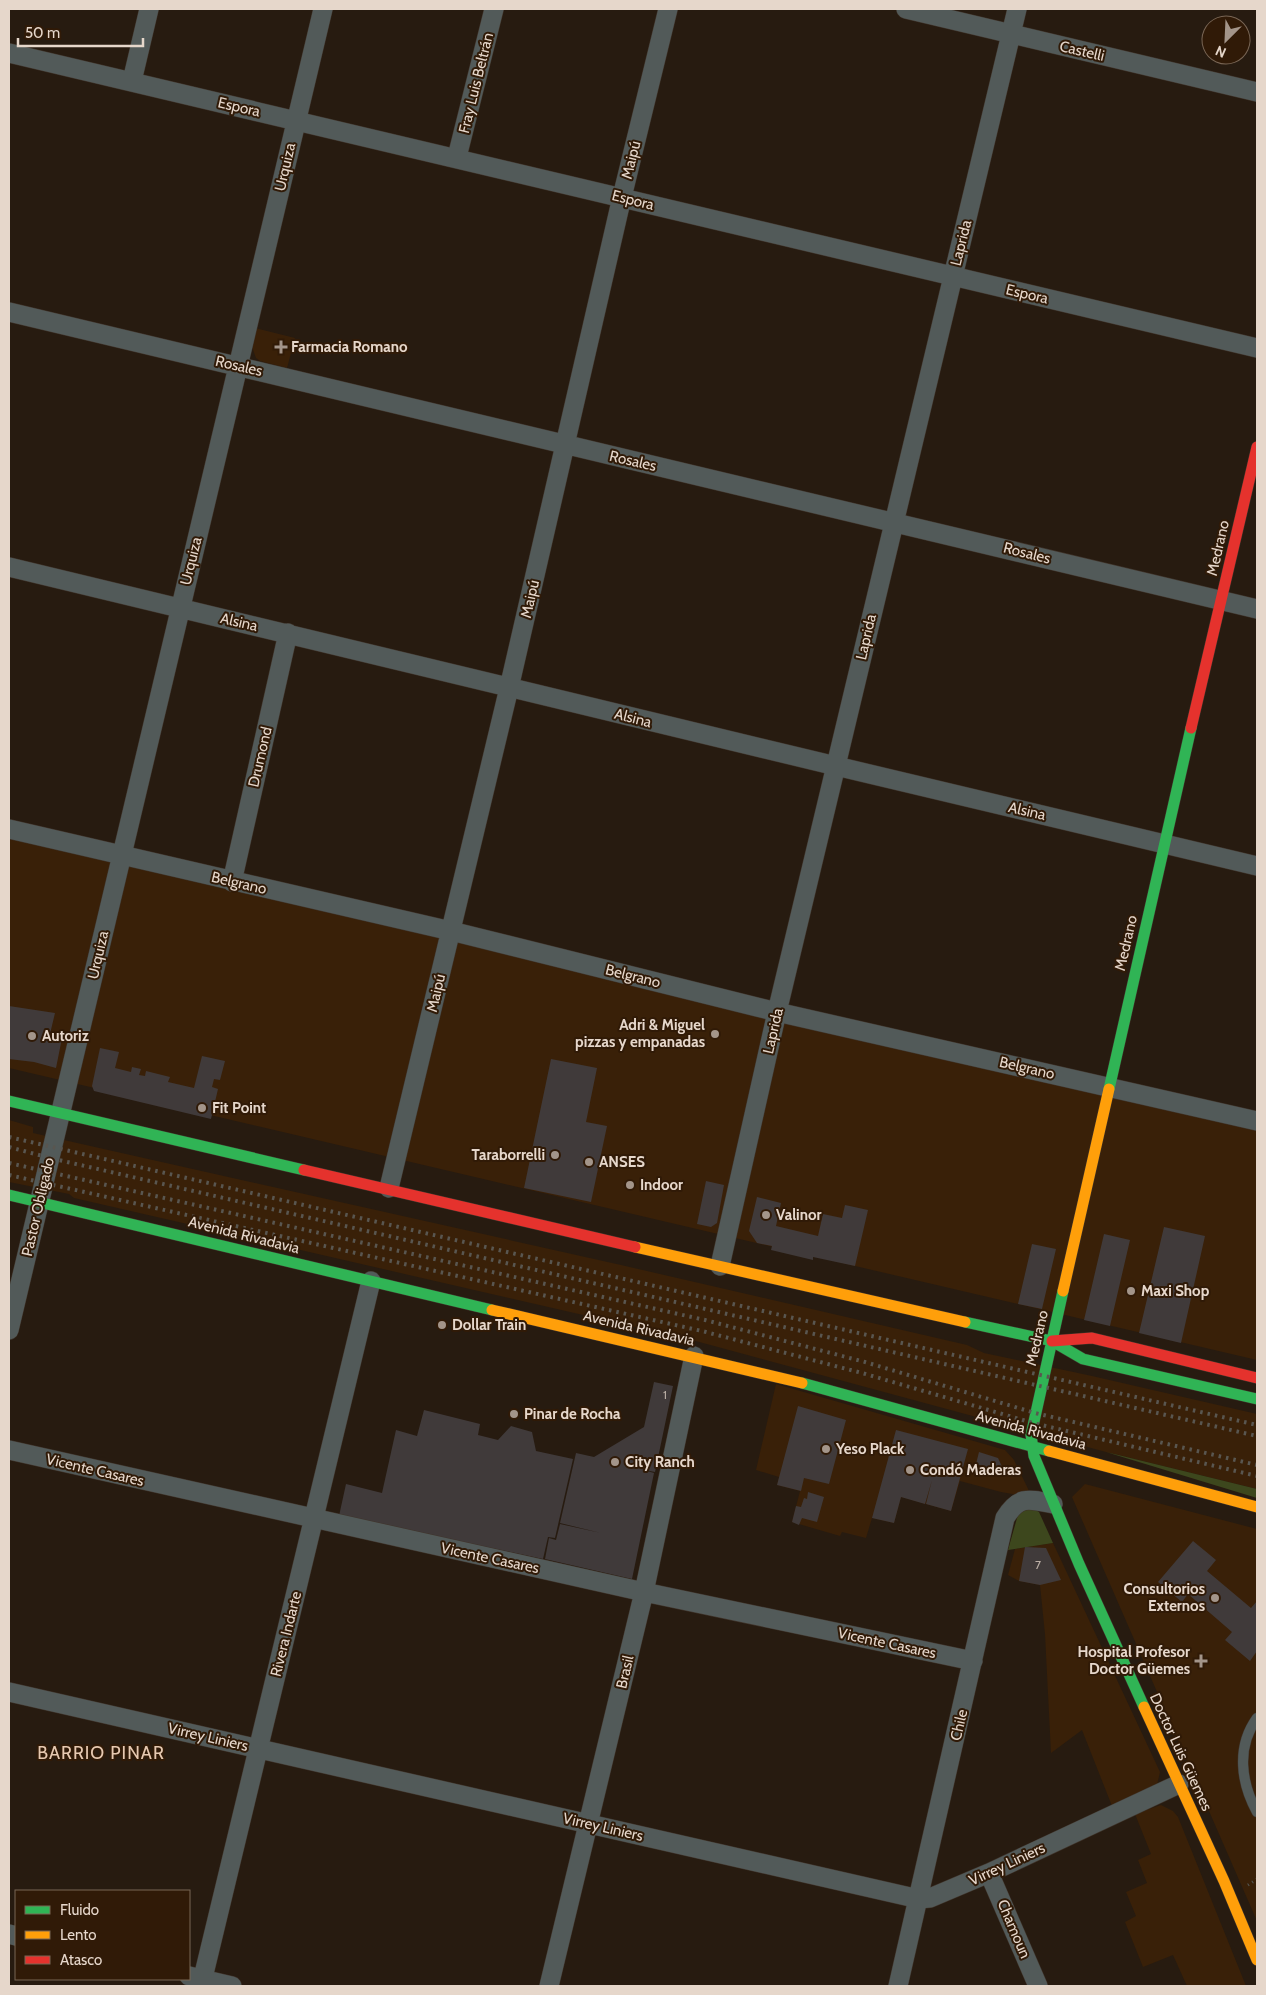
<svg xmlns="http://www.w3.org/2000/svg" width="1266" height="1995" viewBox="0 0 1266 1995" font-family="Cabin,sans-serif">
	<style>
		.built { fill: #392008 }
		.green { fill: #3d471d }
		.building { fill: #403a3a }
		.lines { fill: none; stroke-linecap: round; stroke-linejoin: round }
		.lane-casing { stroke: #40352c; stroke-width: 11 }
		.street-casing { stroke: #40352c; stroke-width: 20 }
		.fast-casing { stroke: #40352c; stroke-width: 12 }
		.slow-casing { stroke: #40352c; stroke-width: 12 }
		.jam-casing { stroke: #40352c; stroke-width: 12 }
		.path { stroke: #575a57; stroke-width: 3; stroke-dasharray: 1 4; stroke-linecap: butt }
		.lane { stroke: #525a59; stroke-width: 10 }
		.street { stroke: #525a59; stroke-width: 19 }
		.fast { stroke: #30b455; stroke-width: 11 }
		.slow { stroke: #ff9f0a; stroke-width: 11 }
		.jam { stroke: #e5322d; stroke-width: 11 }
		.rail { stroke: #595650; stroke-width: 4; stroke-dasharray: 2.5 5; stroke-linecap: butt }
		.poi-dot { fill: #a3958a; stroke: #301a07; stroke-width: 2 }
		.labels { text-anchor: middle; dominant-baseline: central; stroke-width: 4; stroke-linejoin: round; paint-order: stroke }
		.number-label { font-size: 12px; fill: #bcb0a7 }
		.street-label { font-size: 15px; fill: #e6d7cb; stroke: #301a07 }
		.poi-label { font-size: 15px; font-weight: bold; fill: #e6d7cb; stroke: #301a07; text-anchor: start }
		.quarter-label { font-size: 18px; letter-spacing: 1px; fill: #e6c9b1; stroke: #301a07 }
	</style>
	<rect width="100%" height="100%" fill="#271b10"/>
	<path class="built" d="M255 328 295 338 287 368 260 361 256 358 252 347Z
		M9 836 1257 1127V1360L9 1068Z
		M9 1120 33 1127V1133L86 1145 621 1265 967 1345 984 1353 1092 1376 1257 1414V1489L1106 1452 692 1340 74 1198 69 1194 9 1182Z
		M776 1384 1005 1450 1014 1460 1031 1495 1029 1497 1001 1492 960 1481 951 1511 901 1497 894 1523 872 1518 866 1538 842 1532 840 1536 792 1522 800 1491 777 1485 779 1477 756 1470Z
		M1085 1484 1257 1529V1921L1072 1497Z
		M1053 1543 1160 1772 1157 1785 1112 1806 1082 1730 1051 1753 1045 1634 1040 1585 1019 1581 1008 1575 1015 1549Z
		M1161 1805 1173 1811 1178 1817 1246 1986H1187L1173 1955 1143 1967 1125 1922 1136 1916 1126 1892 1147 1883 1138 1860 1151 1854 1135 1814Z"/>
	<path class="green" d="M1106 1452 1257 1489V1498Z
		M1034 1509 1039 1512 1053 1543 1008 1550 1019 1511Z"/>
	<path class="building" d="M9 1006 55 1013 50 1034 62 1038 56 1068 34 1062 9 1059Z
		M100 1048 119 1052 115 1068 131 1072 132 1067 141 1069 139 1075 145 1076 146 1071 170 1077 168 1082 194 1088 202 1056 225 1061 220 1080 214 1079 212 1087 218 1089 211 1119 94 1091 92 1086Z
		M551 1059 597 1068 586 1122 607 1126 591 1202 524 1188Z
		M706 1181 724 1185 717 1223 711 1227 697 1224Z
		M757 1197 781 1203 776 1226 818 1236 823 1214 842 1218 845 1205 868 1210 855 1266 813 1257V1260L771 1250 772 1246 757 1243 749 1231Z
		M1164 1227 1205 1236 1181 1343 1139 1333Z
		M1104 1234 1130 1240 1110 1326 1084 1320Z
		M1032 1244 1056 1249 1042 1309 1018 1304Z
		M654 1382 673 1386 655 1472 640 1469 654 1473 632 1579 545 1559 549 1538 556 1540 560 1524 601 1533 560 1523 576 1453 594 1457 644 1427Z
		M798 1406 846 1420 829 1484 804 1478 801 1491 777 1485Z
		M424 1410 480 1424 478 1435 498 1440 511 1426 532 1432 536 1451 573 1459 555 1538 548 1537 543 1559 339 1516 346 1484 382 1493 396 1430 417 1436Z
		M896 1430 968 1449 951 1511 926 1504 932 1480 925 1504 901 1497 894 1523 872 1518Z
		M979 1452 998 1458 1005 1473 976 1464Z
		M808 1492 824 1497 817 1522 802 1518 799 1525 792 1522 796 1506 801 1507 804 1498 807 1499Z
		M1193 1541 1216 1560 1207 1571 1251 1608 1257 1601V1651L1250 1661 1225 1640 1232 1632 1188 1594 1182 1602 1158 1582Z
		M1025 1547 1046 1548 1061 1580 1040 1585 1019 1581Z"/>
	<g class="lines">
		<g class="lane-casing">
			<path id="lane" d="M1257 1718C1236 1747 1241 1783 1257 1812"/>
		</g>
		<g class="street-casing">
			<path id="street" d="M906 9 1257 92
				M9 53 1257 348
				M132 81 149 9
				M457 157 494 9
				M9 312 1257 609
				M9 567 836 766 1257 866
				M9 829 451 931 777 1012 1257 1121
				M232 882 288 633
				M389 1188 509 688 622 197 668 9
				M720 1266 777 1012 1017 9
				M9 1330 323 9
				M9 1450 644 1592 973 1661
				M9 1692 919 1899 930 1898 989 1873 1179 1784
				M989 1873 1038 1986
				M9 1934 16 1936
				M189 1976 232 1986
				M201 1986 371 1281
				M549 1986 644 1592 694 1356
				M898 1986 1005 1518C1019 1495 1029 1499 1053 1504"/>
		</g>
		<g class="fast-casing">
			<path id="fast" d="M1109 1089 1191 728
				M9 1101 304 1170
				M9 1195 492 1310
				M1063 1291 1031 1435 1034 1456 1079 1564 1144 1707
				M965 1322 1052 1341 1083 1359 1257 1399
				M802 1383 1049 1451"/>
		</g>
		<g class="slow-casing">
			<path id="slow" d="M635 1247 965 1322
				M1063 1291 1109 1089
				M492 1310 802 1383
				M1049 1451 1257 1507
				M1144 1707 1224 1881 1257 1960"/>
		</g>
		<g class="jam-casing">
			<path id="jam" d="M1191 728 1257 447
				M304 1170 635 1247
				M1052 1341 1092 1338 1257 1378"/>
		</g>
		<path class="path" d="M1248 1885 1257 1879"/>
		<use href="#lane" class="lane"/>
		<use href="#street" class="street"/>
		<use href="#fast" class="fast"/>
		<use href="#slow" class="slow"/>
		<use href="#jam" class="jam"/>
		<path class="rail" d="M9 1137 1257 1425
			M9 1147 50 1158 1257 1436
			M9 1163 705 1320 865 1362 1035 1413 1257 1465
			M9 1175 702 1331 862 1373 1033 1423 1257 1476"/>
	</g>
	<g class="poi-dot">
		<path d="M278.5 339.5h5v5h5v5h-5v5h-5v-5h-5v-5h5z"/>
		<circle cx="715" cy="1034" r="5"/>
		<circle cx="32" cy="1036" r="5"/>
		<circle cx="202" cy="1108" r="5"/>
		<circle cx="555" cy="1155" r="5"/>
		<circle cx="589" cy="1162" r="5"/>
		<circle cx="630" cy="1185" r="5"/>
		<circle cx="766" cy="1215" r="5"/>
		<circle cx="1131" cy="1291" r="5"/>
		<circle cx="442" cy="1325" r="5"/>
		<circle cx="514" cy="1414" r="5"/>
		<circle cx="826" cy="1449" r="5"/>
		<circle cx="615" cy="1462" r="5"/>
		<circle cx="910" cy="1470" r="5"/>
		<circle cx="1215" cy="1598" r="5"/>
		<path d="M1198.5 1653.5h5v5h5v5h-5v5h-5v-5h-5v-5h5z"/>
	</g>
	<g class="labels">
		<g class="number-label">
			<text x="665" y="1394">1</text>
			<text x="1038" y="1564">7</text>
		</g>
		<g class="street-label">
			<text transform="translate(1082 51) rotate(13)">Castelli</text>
			<text transform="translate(476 83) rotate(-76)">Fray Luis Beltrán</text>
			<text transform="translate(239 107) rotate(13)">Espora</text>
			<text transform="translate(631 160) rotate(-76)">Maipú</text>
			<text transform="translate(285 167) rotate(-77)">Urquiza</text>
			<text transform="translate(633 200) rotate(14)">Espora</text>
			<text transform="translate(961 243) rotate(-76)">Laprida</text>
			<text transform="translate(1027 294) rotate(13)">Espora</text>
			<text transform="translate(239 366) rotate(13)">Rosales</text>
			<text transform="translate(633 461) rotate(13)">Rosales</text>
			<text transform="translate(1218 548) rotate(-77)">Medrano</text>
			<text transform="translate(1027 553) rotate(14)">Rosales</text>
			<text transform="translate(191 561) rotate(-76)">Urquiza</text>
			<text transform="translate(530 599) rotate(-77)">Maipú</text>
			<text transform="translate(239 622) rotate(13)">Alsina</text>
			<text transform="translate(866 637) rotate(-77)">Laprida</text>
			<text transform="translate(633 718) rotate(14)">Alsina</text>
			<text transform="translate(260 757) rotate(-77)">Drumond</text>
			<text transform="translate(1027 811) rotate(13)">Alsina</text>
			<text transform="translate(239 883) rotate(13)">Belgrano</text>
			<text transform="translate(1126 943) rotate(-77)">Medrano</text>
			<text transform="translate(98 955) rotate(-77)">Urquiza</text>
			<text transform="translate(633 976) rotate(14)">Belgrano</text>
			<text transform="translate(436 993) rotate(-77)">Maipú</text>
			<text transform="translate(773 1031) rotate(-77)">Laprida</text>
			<text transform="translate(1027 1068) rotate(13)">Belgrano</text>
			<text transform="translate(38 1207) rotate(-77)">Pastor Obligado</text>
			<text transform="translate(244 1235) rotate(14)">Avenida Rivadavia</text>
			<text transform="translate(639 1328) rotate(13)">Avenida Rivadavia</text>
			<text transform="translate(1037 1338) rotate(-77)">Medrano</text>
			<text transform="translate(1031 1430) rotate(15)">Avenida Rivadavia</text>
			<text transform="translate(95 1470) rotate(13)">Vicente Casares</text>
			<text transform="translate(490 1558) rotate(12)">Vicente Casares</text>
			<text transform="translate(286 1634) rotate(-76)">Rivera Indarte</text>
			<text transform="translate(887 1643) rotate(12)">Vicente Casares</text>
			<text transform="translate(625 1672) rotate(-77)">Brasil</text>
			<text transform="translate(959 1725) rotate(-77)">Chile</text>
			<text transform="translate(208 1737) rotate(13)">Virrey Liniers</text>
			<text transform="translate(1181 1752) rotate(65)">Doctor Luis Güemes</text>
			<text transform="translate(603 1827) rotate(13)">Virrey Liniers</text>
			<text transform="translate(1007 1864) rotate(-25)">Virrey Liniers</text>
			<text transform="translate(1014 1929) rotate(67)">Chamoun</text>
		</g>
		<g class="poi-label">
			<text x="291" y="347">Farmacia Romano</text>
			<text x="705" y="1025" text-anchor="end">Adri &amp; Miguel<tspan x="705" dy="17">pizzas y empanadas</tspan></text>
			<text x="42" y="1036">Autoriz</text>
			<text x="212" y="1108">Fit Point</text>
			<text x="545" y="1155" text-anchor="end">Taraborrelli</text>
			<text x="599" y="1162">ANSES</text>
			<text x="640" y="1185">Indoor</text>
			<text x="776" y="1215">Valinor</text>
			<text x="1141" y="1291">Maxi Shop</text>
			<text x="452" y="1325">Dollar Train</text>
			<text x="524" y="1414">Pinar de Rocha</text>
			<text x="836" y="1449">Yeso Plack</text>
			<text x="625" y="1462">City Ranch</text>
			<text x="920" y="1470">Condó Maderas</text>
			<text x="1205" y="1589" text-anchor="end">Consultorios<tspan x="1205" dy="17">Externos</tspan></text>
			<text x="1190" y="1652" text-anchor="end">Hospital Profesor<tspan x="1190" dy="17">Doctor Güemes</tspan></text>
		</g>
		<g class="quarter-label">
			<text x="101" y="1753">BARRIO PINAR</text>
		</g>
	</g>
	<rect width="1266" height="1995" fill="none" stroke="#e6d7cb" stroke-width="20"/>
	<rect x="15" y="1890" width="175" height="90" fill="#301a07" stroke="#796655"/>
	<rect x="25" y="1906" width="25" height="8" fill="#30b455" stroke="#796655"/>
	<text x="60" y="1915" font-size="15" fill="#e6d7cb">Fluido</text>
	<rect x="25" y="1931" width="25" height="8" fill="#ff9f0a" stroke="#796655"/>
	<text x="60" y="1940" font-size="15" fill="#e6d7cb">Lento</text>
	<rect x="25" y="1956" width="25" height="8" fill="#e5322d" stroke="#796655"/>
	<text x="60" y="1965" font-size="15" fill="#e6d7cb">Atasco</text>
	<g transform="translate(1226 40) rotate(204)"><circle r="24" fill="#301a07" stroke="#796655"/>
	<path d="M0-4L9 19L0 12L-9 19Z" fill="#a3958a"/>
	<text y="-8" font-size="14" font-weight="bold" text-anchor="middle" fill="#e6d7cb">N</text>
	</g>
	<path d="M18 38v8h125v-8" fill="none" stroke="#e6d7cb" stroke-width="2.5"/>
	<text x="25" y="38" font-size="15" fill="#e6d7cb" stroke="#301a07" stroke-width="4" paint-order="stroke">50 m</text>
</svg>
